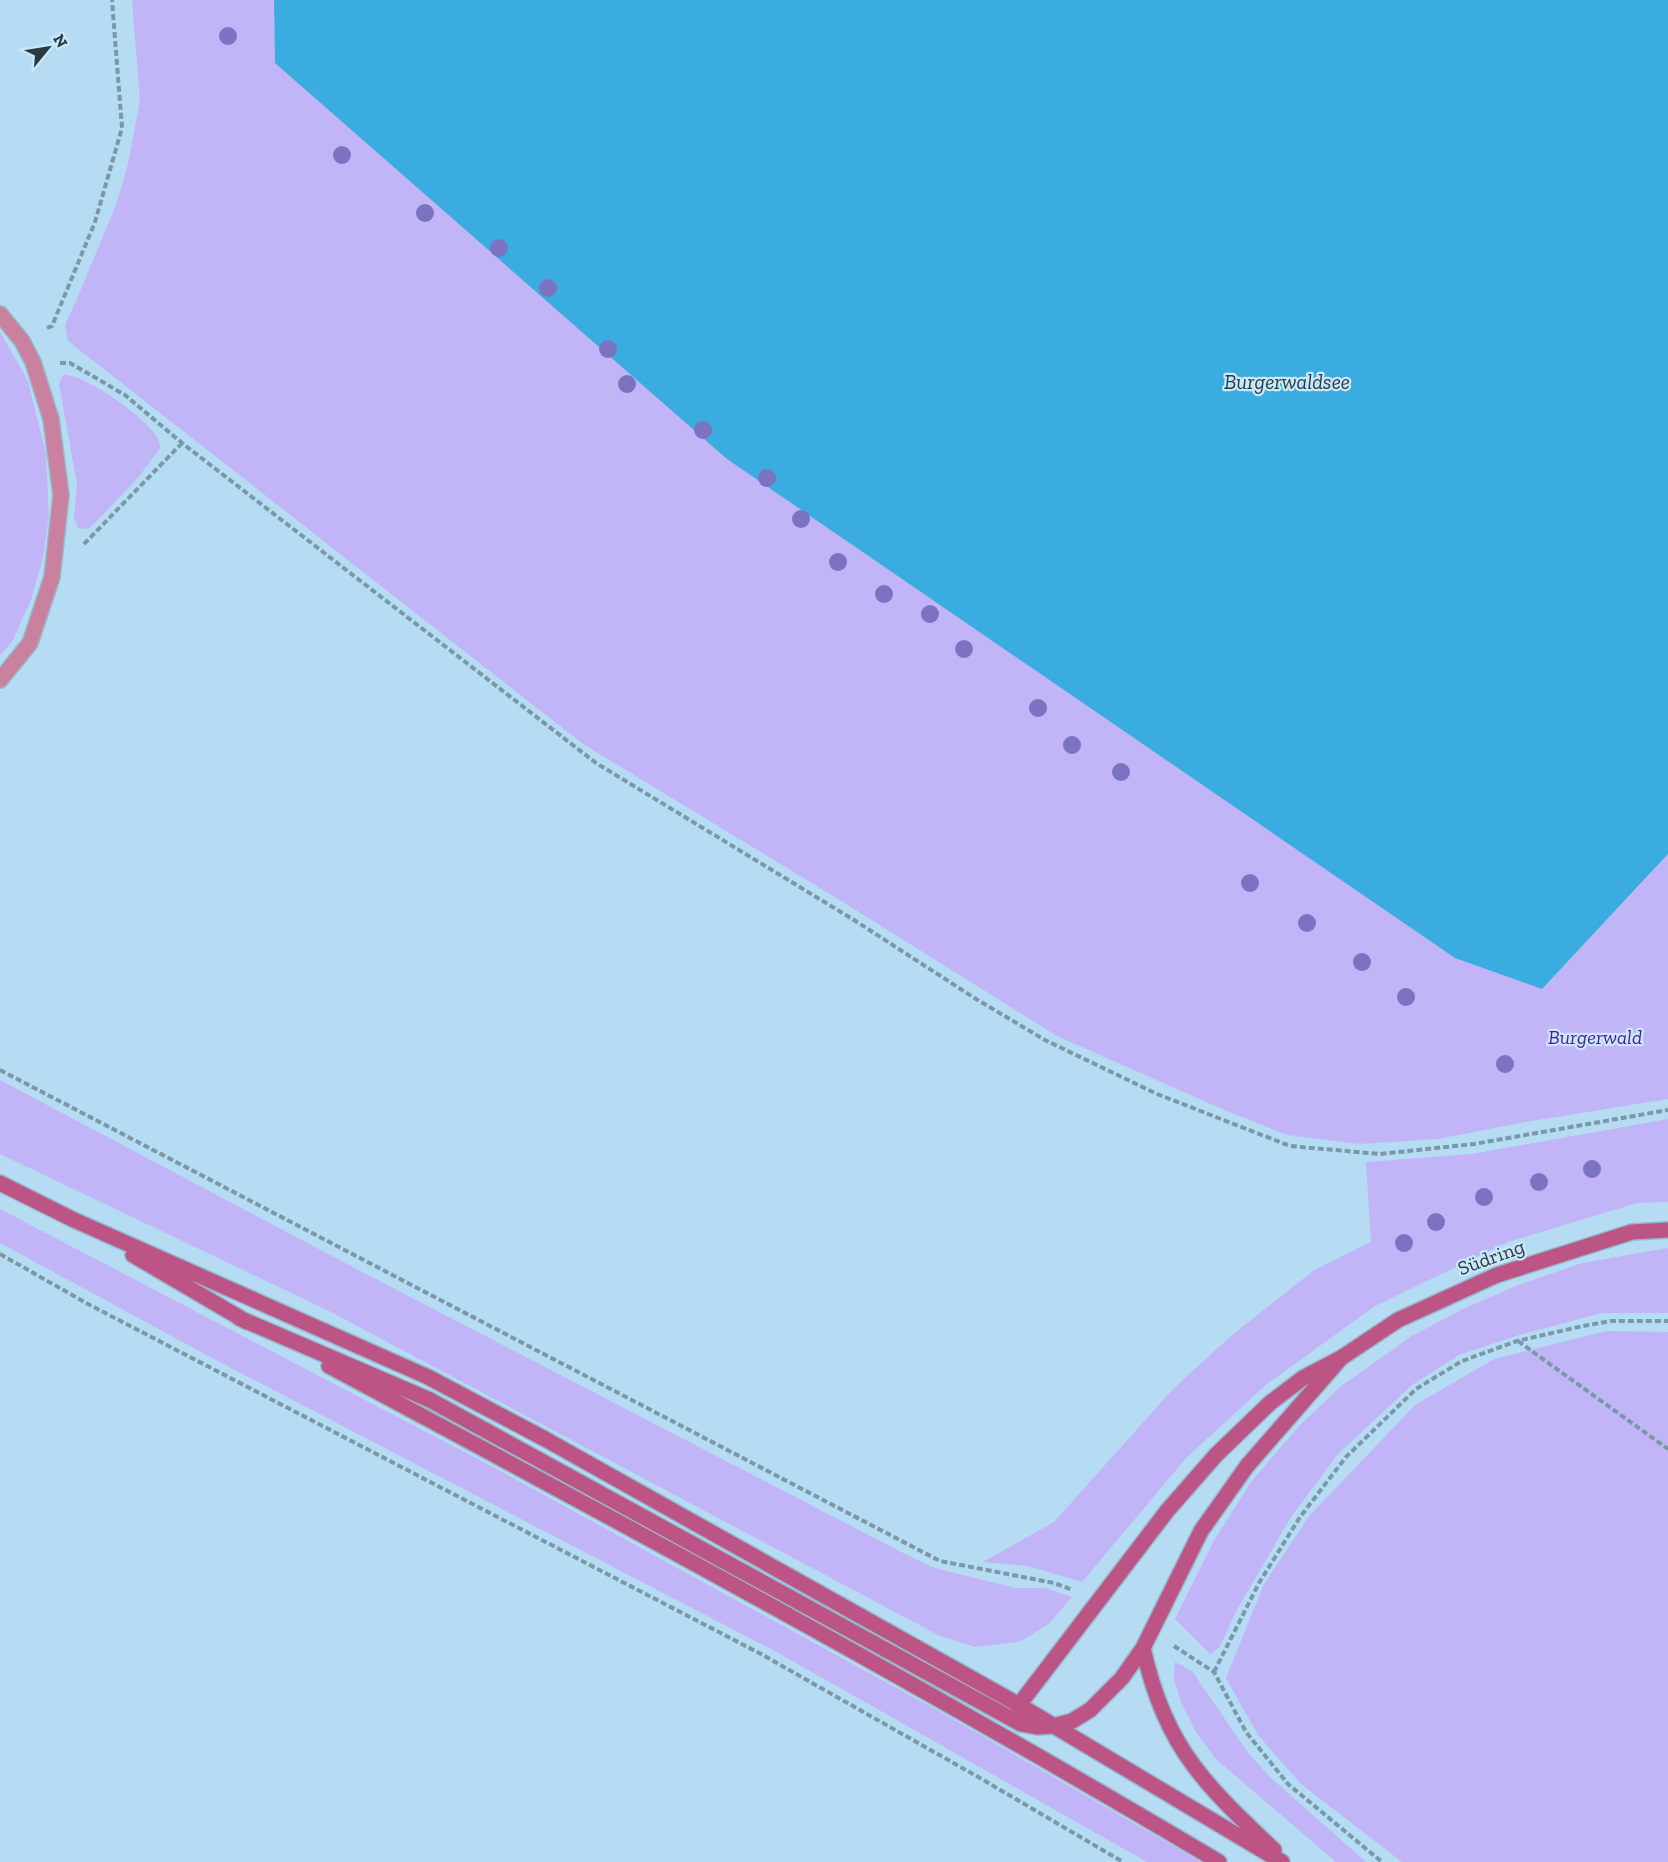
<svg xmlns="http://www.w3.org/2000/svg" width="1668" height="1862" viewBox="0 0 1668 1862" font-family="'Zilla Slab',serif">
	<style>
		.green { fill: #c1b5f8 }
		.water { fill: #3bacdf }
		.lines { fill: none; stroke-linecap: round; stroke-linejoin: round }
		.lane-casing { stroke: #96b8cb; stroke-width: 18 }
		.secondary-casing { stroke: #96b8cb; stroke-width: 18 }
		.path { stroke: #7a98a8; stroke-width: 4; stroke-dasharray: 6 3; stroke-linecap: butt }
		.lane { stroke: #ca81a0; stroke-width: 15 }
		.secondary { stroke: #bd5486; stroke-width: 15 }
		.tree { fill: #7b72c2 }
		.labels { text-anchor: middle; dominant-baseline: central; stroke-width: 4.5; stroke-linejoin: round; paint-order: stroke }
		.park-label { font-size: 20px; font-style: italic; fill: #4c1b9a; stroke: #c9e8fa }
		.street-label { font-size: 20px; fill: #2a3a42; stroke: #c9e8fa }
		.water-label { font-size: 21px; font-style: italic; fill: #253d49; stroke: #c9e8fa }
	</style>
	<rect width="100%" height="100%" fill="#b5dcf2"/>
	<path class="green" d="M132 0H274L275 63 1542 989 1668 854V1099L1520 1123 1438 1139 1359 1144 1287 1135 1222 1109 1057 1036 843 902 583 744 68 341 65 325 76 301 116 205 128 164 140 101Z
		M0 332 28 381 46 454 49 515 43 558 31 600 12 642 0 655Z
		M63 375C84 373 143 416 155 434 158 437 159 443 161 447L137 479 90 528 79 529 74 519 77 484 59 384Z
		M0 1080 366 1274 911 1557 935 1568 1016 1588H1045L1072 1597 1049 1624 1019 1642 975 1647 940 1636 327 1310 0 1154Z
		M1668 1119V1202L1637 1203 1508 1242 1375 1306 1267 1384 1187 1457 1082 1582 1028 1566 983 1562 1054 1522 1173 1389 1232 1335 1313 1271 1371 1242 1366 1162 1472 1154Z
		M0 1209 493 1467 944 1714 1201 1862H1147L782 1655 214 1359 0 1243Z
		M1668 1248V1313H1602L1516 1336 1459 1355 1412 1385 1338 1454 1291 1517 1238 1608 1219 1648 1210 1654 1175 1619 1213 1542 1251 1482 1299 1426 1340 1387 1412 1336 1465 1308 1518 1285 1582 1263Z
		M1607 1331 1668 1332V1862H1402L1301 1784 1258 1735 1226 1678 1264 1584 1310 1515 1415 1405 1494 1359Z
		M1175 1662 1192 1671 1249 1754 1270 1777 1366 1862H1336L1216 1759 1196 1732 1182 1704 1174 1680Z"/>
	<path class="water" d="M274 0H1668V854L1542 989 1455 958 727 459 275 63Z"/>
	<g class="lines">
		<g class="lane-casing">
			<path id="lane" d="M0 314 22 341 33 362 51 419 61 495 52 577 30 643 0 680"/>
		</g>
		<g class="secondary-casing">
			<path id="secondary" d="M0 1183 74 1220 428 1377 545 1439 1019 1705 1282 1862
				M133 1255 247 1322
				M239 1318 430 1400 1021 1724 1037 1727 1053 1726 1072 1721 1090 1710 1122 1678 1143 1648 1201 1531 1247 1466 1341 1358
				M329 1366C628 1526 927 1688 1219 1862
				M1143 1648C1152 1689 1168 1732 1194 1766 1217 1797 1246 1823 1274 1850
				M1019 1712V1705L1167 1511 1216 1455 1270 1403 1303 1378 1341 1358 1398 1320 1497 1275 1632 1232 1668 1230"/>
		</g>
		<path class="path" d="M47 328 52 326 95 222 122 128 112 0
			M60 363H70L125 395 182 443 596 763 854 920 976 999 1045 1040 1157 1094 1290 1146 1380 1154 1474 1144 1668 1110
			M84 544 182 443
			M0 1070 940 1561 1054 1583 1073 1590
			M0 1254 88 1304 761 1654 980 1778 1123 1862
			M1518 1341 1668 1449
			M1174 1646 1214 1672 1246 1732 1288 1784 1382 1862
			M1214 1672 1259 1583 1300 1517 1346 1457 1416 1389 1462 1361 1517 1341 1583 1326 1611 1321H1668"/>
		<use href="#lane" class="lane"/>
		<use href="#secondary" class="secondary"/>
	</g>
	<g class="tree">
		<circle cx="228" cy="36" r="9"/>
		<circle cx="342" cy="155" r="9"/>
		<circle cx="425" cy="213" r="9"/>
		<circle cx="499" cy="248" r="9"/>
		<circle cx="548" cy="288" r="9"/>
		<circle cx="608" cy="349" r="9"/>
		<circle cx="627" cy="384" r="9"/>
		<circle cx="703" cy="430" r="9"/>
		<circle cx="767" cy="478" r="9"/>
		<circle cx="801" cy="519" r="9"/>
		<circle cx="838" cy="562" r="9"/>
		<circle cx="884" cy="594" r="9"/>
		<circle cx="930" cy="614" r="9"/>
		<circle cx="964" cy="649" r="9"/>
		<circle cx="1038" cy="708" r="9"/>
		<circle cx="1072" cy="745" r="9"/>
		<circle cx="1121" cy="772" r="9"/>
		<circle cx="1250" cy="883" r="9"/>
		<circle cx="1307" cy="923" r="9"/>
		<circle cx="1362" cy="962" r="9"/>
		<circle cx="1406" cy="997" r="9"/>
		<circle cx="1505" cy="1064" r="9"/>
		<circle cx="1592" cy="1169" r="9"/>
		<circle cx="1539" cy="1182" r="9"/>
		<circle cx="1484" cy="1197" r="9"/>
		<circle cx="1436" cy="1222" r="9"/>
		<circle cx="1404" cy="1243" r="9"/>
	</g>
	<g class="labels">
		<g class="park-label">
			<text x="1595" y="1037">Burgerwald</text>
		</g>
		<g class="street-label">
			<text transform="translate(1491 1257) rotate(-20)">Südring</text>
		</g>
		<g class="water-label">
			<text x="1287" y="381">Burgerwaldsee</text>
		</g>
	</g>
	<g transform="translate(48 48) rotate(60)" stroke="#c9e8fa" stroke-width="4.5" paint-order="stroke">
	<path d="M0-4.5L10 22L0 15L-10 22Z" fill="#2a3a42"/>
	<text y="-9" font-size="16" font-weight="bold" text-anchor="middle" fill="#2a3a42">N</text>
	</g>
</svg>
